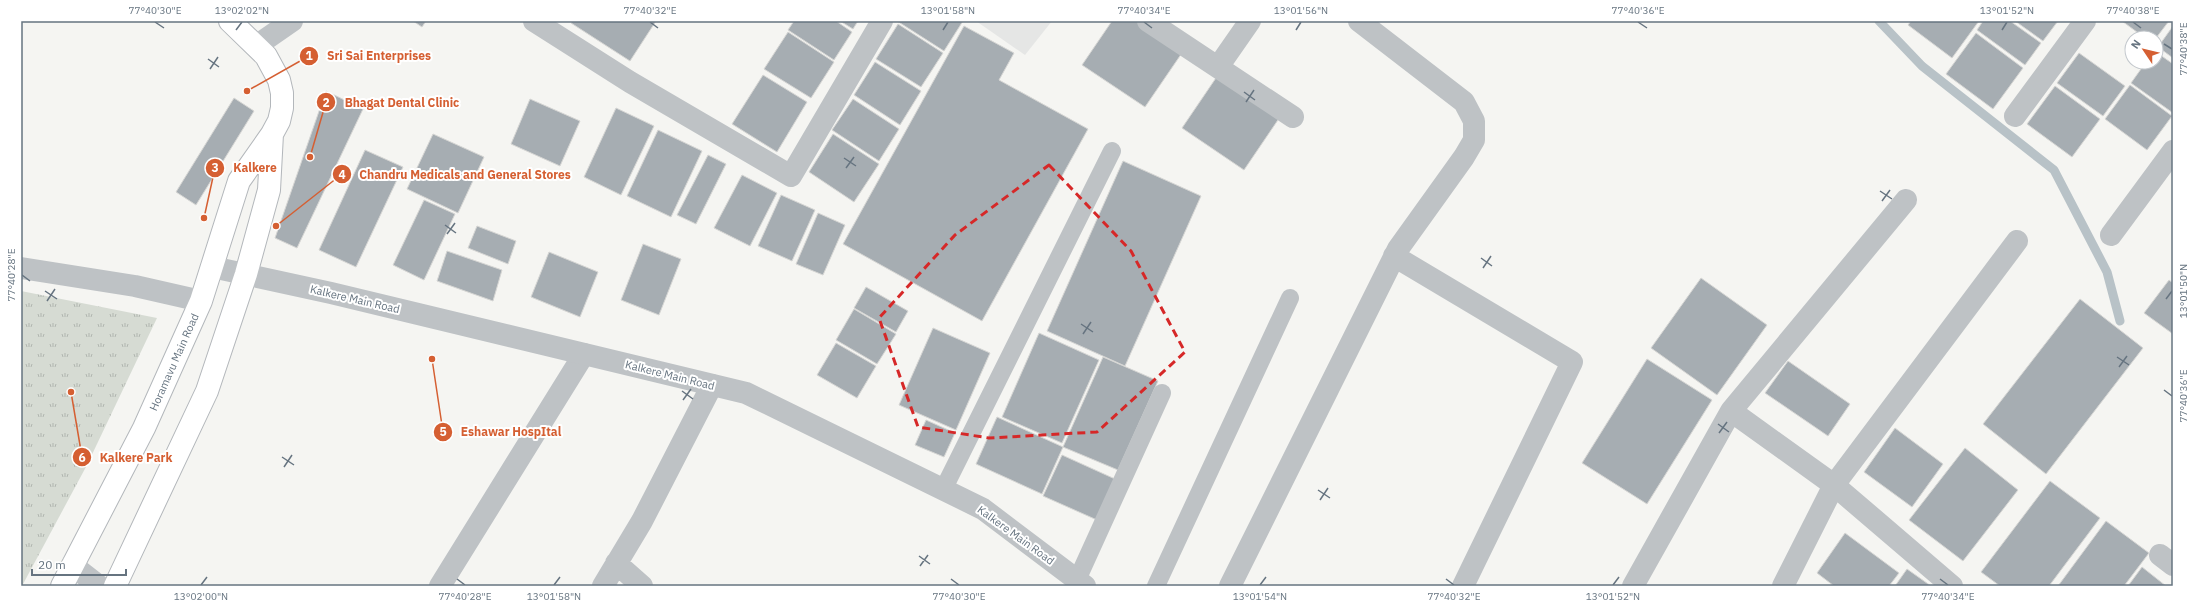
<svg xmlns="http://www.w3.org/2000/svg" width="2194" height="607" viewBox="0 0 2194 607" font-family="'IBM Plex Sans',sans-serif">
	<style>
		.built { fill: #e5e6e5 }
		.park { fill: url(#park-tufts) }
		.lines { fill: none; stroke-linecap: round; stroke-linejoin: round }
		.stream { stroke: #b8c2c7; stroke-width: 9 }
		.building { fill: #a6adb2; stroke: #d6d6d4 }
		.secondary-casing { stroke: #b3b7bb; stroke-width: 24 }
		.service { stroke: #bec2c5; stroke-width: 18 }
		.minor { stroke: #bec2c5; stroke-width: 22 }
		.tertiary { stroke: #bec2c5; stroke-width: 22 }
		.secondary { stroke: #fff; stroke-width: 22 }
		.marked { fill: none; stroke: #d62828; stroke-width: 3; stroke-dasharray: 8 5; stroke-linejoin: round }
		.ticks { fill: none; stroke: #667480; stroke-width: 1.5 }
		.labels { text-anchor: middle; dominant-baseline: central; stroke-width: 4; stroke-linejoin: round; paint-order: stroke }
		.street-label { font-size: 11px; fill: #667480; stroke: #fff }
		.leader { fill: none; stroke: #d55f32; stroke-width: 1.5 }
		.callout-dot { fill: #d55f32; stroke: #fff; stroke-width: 1.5 }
		.mark-label { font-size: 12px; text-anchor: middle; font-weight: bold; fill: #fff }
		.callout-label { font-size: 12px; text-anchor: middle; font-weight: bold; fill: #d55f32; stroke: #fff; stroke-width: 4; stroke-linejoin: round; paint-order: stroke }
		.neatline { fill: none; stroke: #667480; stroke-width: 1.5 }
		.ticks-label { font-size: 10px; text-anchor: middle; fill: #667480 }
	</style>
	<defs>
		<pattern id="park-tufts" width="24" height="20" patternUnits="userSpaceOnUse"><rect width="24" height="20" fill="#d6dbd3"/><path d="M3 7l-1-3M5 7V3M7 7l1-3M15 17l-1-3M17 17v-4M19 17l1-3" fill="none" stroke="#b1b6b0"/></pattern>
	</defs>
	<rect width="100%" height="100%" fill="#f5f5f2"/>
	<path class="built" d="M976 21H1052L1025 55Z"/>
	<path class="park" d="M21 291 157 318 87 465 22 586Z"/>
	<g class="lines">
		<path class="stream" d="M1879 21 1922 66 2054 170 2107 272 2120 321"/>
	</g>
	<path class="building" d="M413 21H426L422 27Z
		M573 21H656L630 61 571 23Z
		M794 21H836L852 32 834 60 788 30Z
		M840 21H858L853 29Z
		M897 21H963L944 51Z
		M1112 21H1141L1184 50 1145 107 1082 65Z
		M1911 21H1979L1952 58 1908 25Z
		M1983 21H2010L2041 43 2025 65 1977 30Z
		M2015 21H2058L2043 41Z
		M2122 21H2169L2156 38H2145Z
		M898 24 943 53 921 87 876 59Z
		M964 26 1014 53 999 80 1088 129 982 321 843 244Z
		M2173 26V58L2158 47Z
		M788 32 834 62 811 98 764 69Z
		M1976 33 2023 68 1993 109 1946 74Z
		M2156 52 2173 64V113L2131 83 2146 62H2156Z
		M2079 53 2125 86 2103 116 2057 83Z
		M875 62 921 91 900 125 854 95Z
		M1220 72 1282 114 1244 170 1182 128Z
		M763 75 807 102 777 152 732 124Z
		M2130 85 2172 116 2147 150 2105 119Z
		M2055 86 2100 119 2072 157 2027 124Z
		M326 91 363 109 297 248 275 238Z
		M234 98 254 111 196 205 176 192Z
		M530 99 580 121 560 166 511 144Z
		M853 99 899 129 879 161 832 130Z
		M616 108 654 126 621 195 584 177Z
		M658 130 702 151 671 217 627 196Z
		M433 134 484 157 458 213 407 189Z
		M833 134 879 164 854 202 809 172Z
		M365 150 403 167 356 267 319 250Z
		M708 155 726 164 696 224 677 215Z
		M1123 161 1201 196 1125 366 1047 331Z
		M742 175 777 193 750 246 714 228Z
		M781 195 815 210 792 261 758 246Z
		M424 200 455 214 424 280 393 265Z
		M818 213 845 225 823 275 796 264Z
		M477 226 516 241 508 264 468 248Z
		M643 244 681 259 659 315 621 300Z
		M447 251 502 270 493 301 437 281Z
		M549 252 598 272 580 317 531 297Z
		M1701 278 1767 325 1717 395 1651 348Z
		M2169 280 2173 283V334L2144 313Z
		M866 287 908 311 896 332 854 308Z
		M2080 299 2143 348 2046 474 1983 424Z
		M854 309 896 334 877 364 836 340Z
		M933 328 990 353 956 430 899 405Z
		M1039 333 1099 360 1062 443 1002 417Z
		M836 343 876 366 857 398 817 375Z
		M1103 357 1158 381 1118 470 1063 447Z
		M1647 359 1712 400 1647 504 1582 463Z
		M1788 361 1850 404 1828 436 1765 393Z
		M997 417 1063 447 1042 494 976 464Z
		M926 420 955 433 944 457 915 445Z
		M1895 428 1943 464 1912 507 1864 472Z
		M1965 448 2018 490 1963 561 1909 520Z
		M1062 455 1115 479 1097 520 1043 496Z
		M2050 481 2100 518 2049 586H2000L1981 572Z
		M2106 521 2149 553 2124 586H2058Z
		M1845 533 1899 573 1889 586H1834L1817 573Z
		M2142 567 2166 586H2128Z
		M1907 569 1931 586H1895Z"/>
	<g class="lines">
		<g class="secondary-casing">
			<path id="secondary" d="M62 586 144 428 201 301 239 181 272 134
				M115 586 207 391 246 274 269 190 272 134 279 121 282 108V93L279 80 266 56 230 21"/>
		</g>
		<path class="service" d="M943 490 1112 151
			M1077 580 1162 393
			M1156 586 1290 298"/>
		<path class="minor" d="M534 21 630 82 791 176 882 21
			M1148 21 1293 117
			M256 46 292 21
			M1218 67 1250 21
			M2015 116 2085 21
			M2111 235 2173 151
			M1394 256 1572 362 1463 586
			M21 268 135 286 201 301
			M1731 411 1906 200
			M2160 555 2173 565
			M616 563 642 586
			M72 565 99 586
			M440 586 584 354
			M603 586 642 521 712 385
			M1230 586 1398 249 1464 157 1474 140V121L1464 102 1359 21
			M1633 586 1731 411 1834 485 1952 586
			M1783 586 1834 485 2017 241"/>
		<path class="tertiary" d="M212 267 331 293 746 393 983 509 1085 586"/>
		<use href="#secondary" class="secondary"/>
	</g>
	<path class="marked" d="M1049 165 1131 251 1185 352 1097 432 989 438 918 427 879 318 955 235Z"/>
	<path class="ticks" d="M155 22 164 28M650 22 658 28M1144 22 1152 28M1638 22 1647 28M2133 22 2141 28M236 30 242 22M943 30 948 22M1296 30 1301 22M2002 30 2007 22M2164 44 2172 49M208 59 219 67M210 69 218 57M1244 92 1255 100M1246 102 1254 90M844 158 856 166M846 168 854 157M1880 191 1892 199M1882 201 1890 190M445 225 456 233M447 234 455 223M1481 258 1492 266M1483 268 1491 256M22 275 30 281M45 291 57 299M2166 299 2172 291M47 301 55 289M1081 324 1093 332M1083 334 1091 322M2117 357 2129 365M2119 367 2127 356M2164 390 2172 396M682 391 693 399M683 400 691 389M1718 424 1729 432M1719 433 1727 422M282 457 294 465M284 467 292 455M1318 490 1330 498M1320 500 1328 488M919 556 930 564M920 566 928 555M457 579 465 585M951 579 959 585M1446 579 1454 585M1940 579 1948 585M201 585 207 577M554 585 560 577M1260 585 1266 577M1613 585 1619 577"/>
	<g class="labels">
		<g class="street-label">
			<text transform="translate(355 299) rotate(13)">Kalkere Main Road</text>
			<text transform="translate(174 362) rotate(-66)">Horamavu Main Road</text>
			<text transform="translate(670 375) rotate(14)">Kalkere Main Road</text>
			<text transform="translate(1016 535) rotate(36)">Kalkere Main Road</text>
		</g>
	</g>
	<path class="leader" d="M247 91L309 56M310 157L326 102M204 218L215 168M276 226L342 174M432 359L443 432M71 392L82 457"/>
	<g class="callout-dot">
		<circle cx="247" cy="91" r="4"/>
		<circle cx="310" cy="157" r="4"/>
		<circle cx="204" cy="218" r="4"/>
		<circle cx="276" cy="226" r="4"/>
		<circle cx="432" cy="359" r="4"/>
		<circle cx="71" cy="392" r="4"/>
		<circle cx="309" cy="56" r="10"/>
		<circle cx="326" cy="102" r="10"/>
		<circle cx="215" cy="168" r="10"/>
		<circle cx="342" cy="174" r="10"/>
		<circle cx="443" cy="432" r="10"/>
		<circle cx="82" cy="457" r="10"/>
	</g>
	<g class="mark-label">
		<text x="309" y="60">1</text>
		<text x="326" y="107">2</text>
		<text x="215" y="172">3</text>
		<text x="342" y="179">4</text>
		<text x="443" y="436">5</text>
		<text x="82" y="462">6</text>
	</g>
	<g class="callout-label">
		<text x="379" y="60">Sri Sai Enterprises</text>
		<text x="402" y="107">Bhagat Dental Clinic</text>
		<text x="255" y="172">Kalkere</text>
		<text x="465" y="179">Chandru Medicals and General Stores</text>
		<text x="511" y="436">Eshawar HospItal</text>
		<text x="136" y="462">Kalkere Park</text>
	</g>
	<rect width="2194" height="607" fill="none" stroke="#ffffff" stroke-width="44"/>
	<g transform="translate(2144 50) rotate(305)"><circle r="19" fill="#ffffff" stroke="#c2c7cc"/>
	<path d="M0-3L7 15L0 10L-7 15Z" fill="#d55f32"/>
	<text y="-6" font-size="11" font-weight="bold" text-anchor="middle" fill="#667480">N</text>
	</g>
	<path d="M32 569v6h94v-6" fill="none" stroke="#667480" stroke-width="2"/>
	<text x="38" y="569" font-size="12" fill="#667480" stroke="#ffffff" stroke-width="3" paint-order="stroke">20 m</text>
	<rect x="22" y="22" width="2150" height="563" class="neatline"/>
	<g class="ticks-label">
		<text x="155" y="14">77°40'30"E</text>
		<text x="242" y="14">13°02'02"N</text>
		<text x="650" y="14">77°40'32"E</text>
		<text x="948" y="14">13°01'58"N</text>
		<text x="1144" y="14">77°40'34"E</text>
		<text x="1301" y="14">13°01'56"N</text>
		<text x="1638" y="14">77°40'36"E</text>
		<text x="2007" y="14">13°01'52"N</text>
		<text x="2133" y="14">77°40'38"E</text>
		<text transform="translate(2183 49) rotate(-90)" y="4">77°40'38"E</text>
		<text transform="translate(11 275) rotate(-90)" y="4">77°40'28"E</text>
		<text transform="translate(2183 291) rotate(-90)" y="4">13°01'50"N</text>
		<text transform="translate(2183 396) rotate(-90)" y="4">77°40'36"E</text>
		<text x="201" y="600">13°02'00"N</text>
		<text x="465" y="600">77°40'28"E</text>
		<text x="554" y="600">13°01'58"N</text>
		<text x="959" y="600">77°40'30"E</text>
		<text x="1260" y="600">13°01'54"N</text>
		<text x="1454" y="600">77°40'32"E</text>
		<text x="1613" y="600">13°01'52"N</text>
		<text x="1948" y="600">77°40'34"E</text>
	</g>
</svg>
